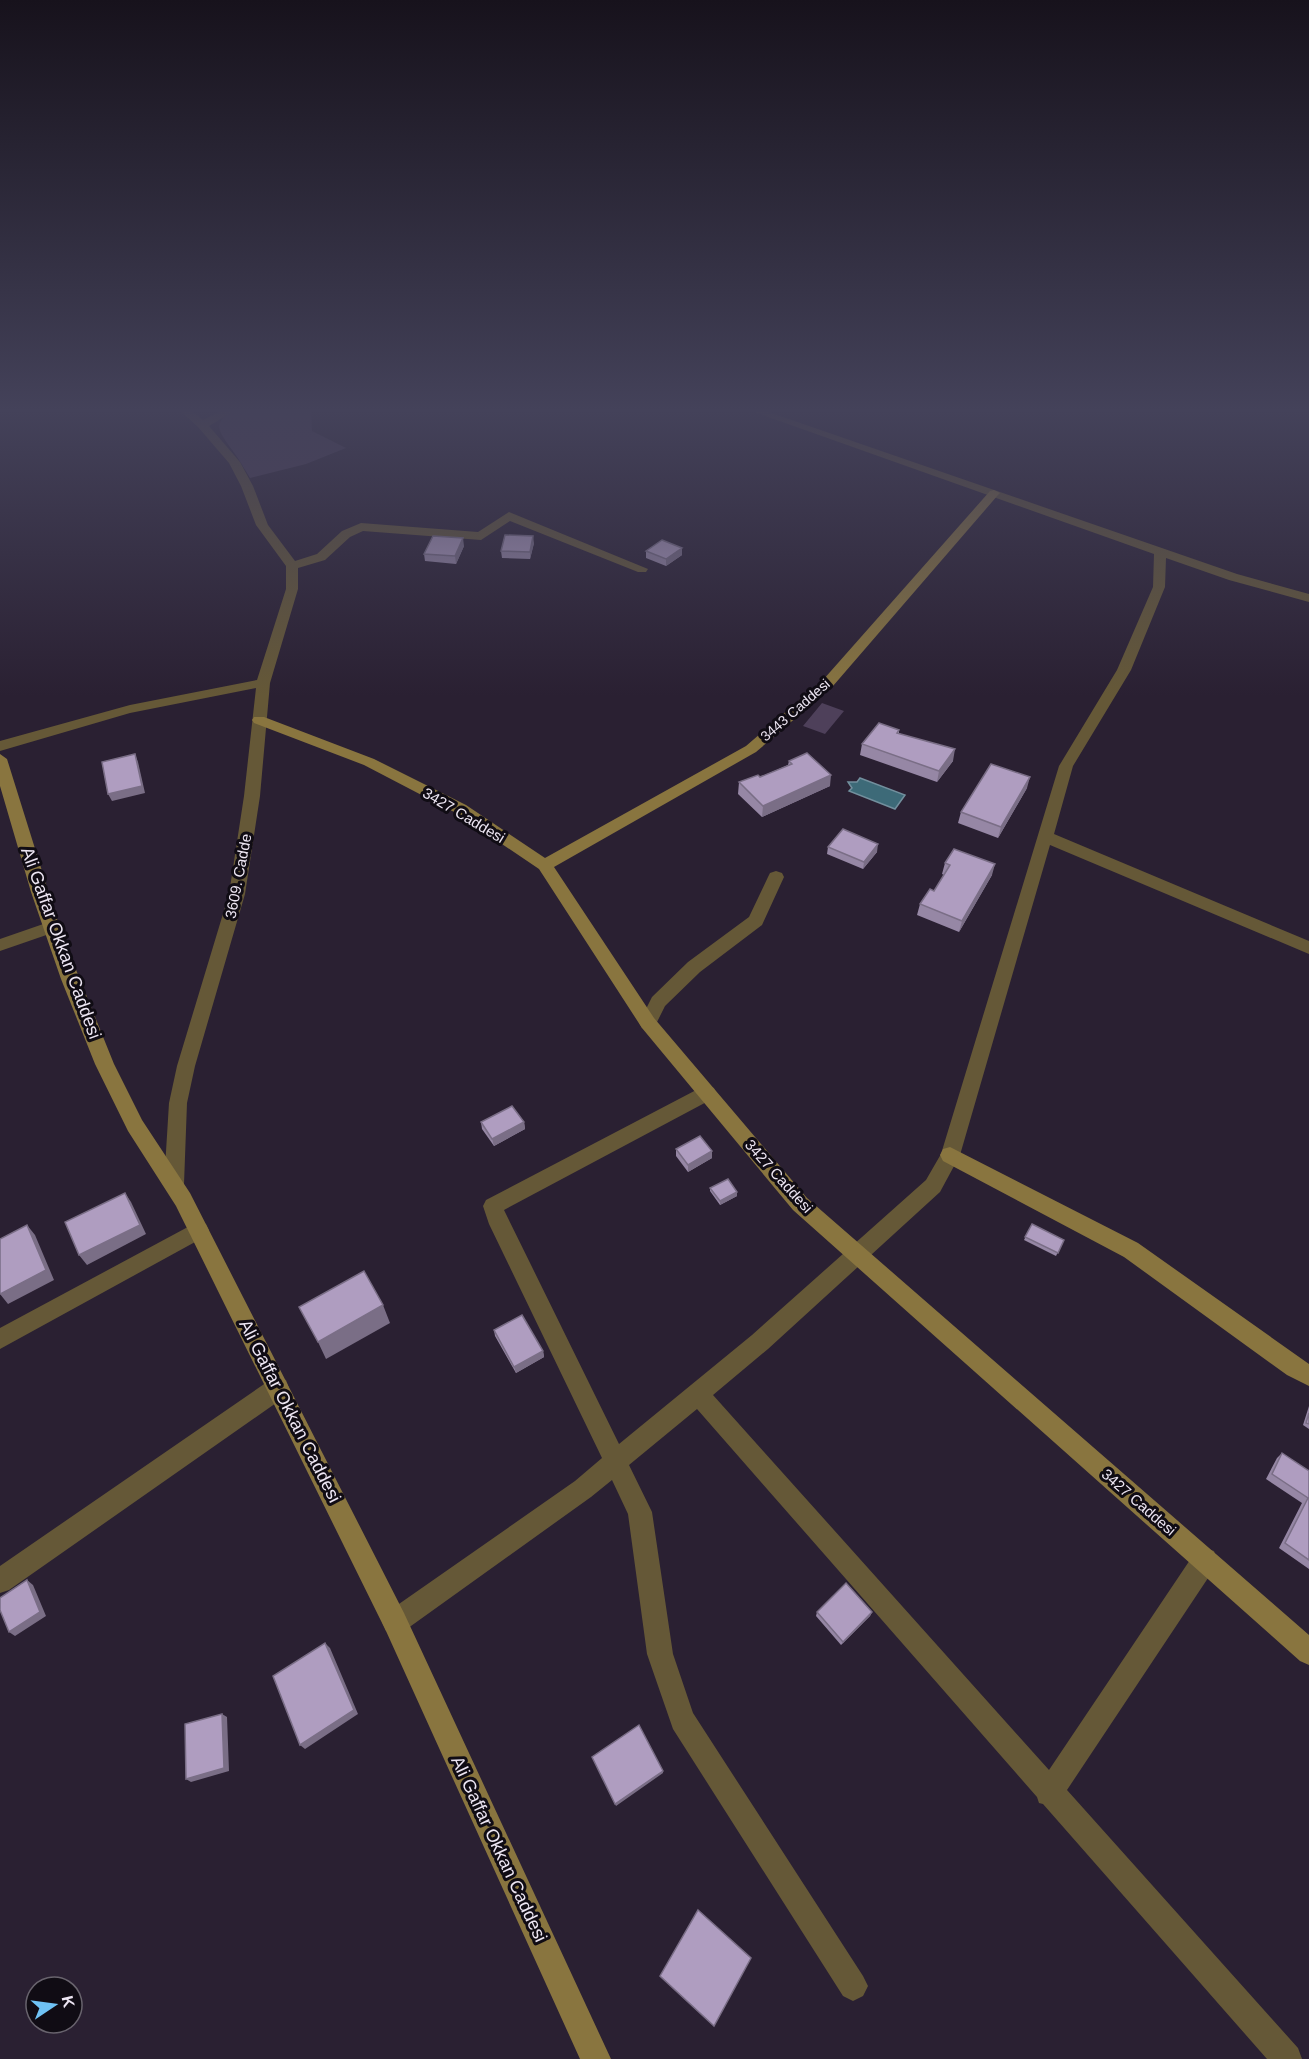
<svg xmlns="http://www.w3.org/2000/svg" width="1309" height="2059" viewBox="0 0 1309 2059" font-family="Arial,sans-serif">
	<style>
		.green { fill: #4e405a }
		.water { fill: #3d6a78; stroke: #728f9d; stroke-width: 1.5 }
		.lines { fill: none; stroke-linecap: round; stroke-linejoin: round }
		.street { fill: #655837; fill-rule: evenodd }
		.secondary { fill: #89753f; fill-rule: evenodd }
		.wall { fill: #9687a5 }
		.shaded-wall { fill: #7a6e86 }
		.building { fill: #af9dc0; stroke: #7a6e86; stroke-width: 1.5 }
		.labels { text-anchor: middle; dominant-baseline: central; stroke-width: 6; stroke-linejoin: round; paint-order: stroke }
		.far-street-label { font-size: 14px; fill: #ede6f3; stroke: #100c14 }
		.street-label { font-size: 15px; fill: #ede6f3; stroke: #100c14 }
		.near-street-label { font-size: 18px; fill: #ede6f3; stroke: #100c14 }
	</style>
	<rect width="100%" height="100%" fill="#2a2032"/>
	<path class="green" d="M239 408H311L312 431 346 448 306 464 250 478C245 470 240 461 235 454 219 431 208 423 239 408Z
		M822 703 844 711 825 734 803 726Z"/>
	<path class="water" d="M860 778 905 795 895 809 849 791 852 788 848 782H857Z"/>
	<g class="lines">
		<path class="street" d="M177 408H188L203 420 227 408H239L209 426 240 462 253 486 268 525 295 561 317 554 342 531 361 523 478 532 509 512 648 569 646 572H638L510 521 481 540 363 531 350 537 325 560 298 568V589L270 683 260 796 245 894 195 1066 187 1103 184 1184 181 1190 174 1193 167 1190 164 1184 169 1103 177 1066 229 894 244 796 256 688 130 713 0 751V741L130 705 257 680 286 589V566L256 525 241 486 229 463 198 427Z
			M743 408H757L1237 574 1309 594V602L1229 580 1166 558 1165 587 1131 670 1073 766 1054 834 1309 941V954L1050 845 960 1155 940 1192 768 1349 713 1395 1049 1770 1196 1551 1205 1548 1214 1551 1217 1560 1214 1569 1067 1790 1298 2048 1302 2059H1267L1043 1804 1039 1803 1037 1797 697 1409 629 1465 652 1512 673 1654 693 1713 863 1976 868 1986 863 1996 853 2001 843 1996 673 1729 647 1654 628 1514 612 1480 591 1497 404 1631 395 1635 386 1631 382 1622 386 1613 575 1481 602 1458 489 1224 483 1206 486 1200 700 1088 707 1085 714 1088 716 1093 714 1098 504 1210 619 1444 752 1335 926 1180 941 1154 1059 766 1117 670 1153 587 1154 554Z
			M776 871 782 873 784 877 762 925 700 972 665 1006 654 1028 648 1030 642 1028 639 1023 652 997 688 962 749 917 768 877 770 873Z
			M52 921 58 923 60 927 58 931 0 951V939Z
			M199 1221 206 1224 209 1230 206 1236 0 1349V1328Z
			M278 1377 286 1380 289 1388 286 1396 9 1590 0 1593V1566L270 1380Z"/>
		<path class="secondary" d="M994 490 1000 493 998 495 833 686 756 752 554 867 654 1018 807 1198 1309 1635V1665L1300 1661 793 1210 642 1028 539 869 456 813 364 765 254 723 252 720 254 717H264L374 759 466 805 545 858 746 746 823 680 990 491Z
			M0 754 7 759 62 935 114 1064 142 1120 190 1193 404 1613 611 2059H580L386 1631 176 1206 128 1131 95 1064 61 979 31 892 0 786Z
			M950 1147 1138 1243 1309 1364V1386L1287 1375 1124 1257 943 1161 940 1155 943 1149Z"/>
	</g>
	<path class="wall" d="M534 543 530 559 502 558 501 551Z
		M464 546 456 564 425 561 424 554Z
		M646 551 682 555 666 566 646 558Z
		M899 730V733L953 761 937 782 860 755 862 744Z
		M789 761 830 786 762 817 738 794 739 782 760 777 788 765Z
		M1027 788 998 838 958 823 961 812Z
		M828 847 877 852 863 869 827 854Z
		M945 863 992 875 959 932 917 915 920 904 934 891 944 875 942 874Z
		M481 1122H524L525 1129 494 1146 482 1129Z
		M676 1149 712 1158 688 1172 676 1156Z
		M710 1188 737 1192V1196L720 1205 710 1191Z
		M1032 1224 1064 1240 1056 1256 1024 1240Z
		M494 1330 543 1351 544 1357 516 1373 495 1336Z
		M1309 1406V1429L1303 1425Z
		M1282 1453 1309 1471V1569L1279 1548 1302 1503 1266 1479 1277 1458Z
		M817 1612H872L870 1616 841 1645 816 1616Z"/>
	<path class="shaded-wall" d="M533 536 534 543 530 559V552Z
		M463 538 464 546 456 564 455 556Z
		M682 548V555L666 566V559Z
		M955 749 953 761 937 782 939 771Z
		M135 754 138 762 145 793 112 801 108 794Z
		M831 775 830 786 762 817 763 806Z
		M1030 777 1027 788 998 838 1001 827Z
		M878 844 877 852 863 869 864 862Z
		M995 864 992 875 959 932 962 921Z
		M524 1122 525 1129 494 1146 492 1139Z
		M712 1151V1158L688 1172V1165Z
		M737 1192V1196L720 1205V1201Z
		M125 1193 131 1202 146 1234 87 1265 79 1255Z
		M27 1225 35 1235 54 1280 8 1304 0 1294Z
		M383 1305 390 1323 326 1359 318 1342Z
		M543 1351 544 1357 516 1373 514 1367Z
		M27 1580 33 1585 46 1616 15 1636 9 1632Z
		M872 1612 870 1616 841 1645 843 1642Z
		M325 1643 330 1648 358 1714 305 1749 300 1745Z
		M222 1714 227 1717 229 1771 191 1782 186 1779Z
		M663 1771V1773L616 1806 615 1804Z"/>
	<path class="building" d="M505 535 533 536 530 552 501 551Z
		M433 536 463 538 455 556 424 554Z
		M662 540 682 548 666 559 646 551Z
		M879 723 899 730 897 733 955 749 939 771 862 744Z
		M807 753 831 775 763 806 739 782 758 775 760 777 792 764 789 761Z
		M135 754 142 786 108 794 102 762Z
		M991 764 1030 777 1001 827 961 812Z
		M843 829 878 844 864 862 828 847Z
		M954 849 995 864 962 921 920 904 930 889 934 891 950 865 945 863Z
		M512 1106 524 1122 492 1139 481 1122Z
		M700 1136 712 1151 688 1165 676 1149Z
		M728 1179 737 1192 720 1201 710 1188Z
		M125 1193 140 1225 79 1255 65 1222Z
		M1032 1224 1064 1240 1058 1253 1025 1237Z
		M27 1225 46 1270 0 1294V1239Z
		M364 1271 383 1305 318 1342 299 1307Z
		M522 1315 543 1351 514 1367 494 1330Z
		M1309 1413V1424L1306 1423Z
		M1282 1453 1309 1471V1560L1285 1543 1308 1498 1272 1474Z
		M27 1580 40 1612 9 1632 0 1610V1598Z
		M846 1583 872 1612 843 1642 817 1612Z
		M325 1643 354 1710 300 1745 273 1676Z
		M222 1714 224 1768 186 1779 185 1724Z
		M639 1725 663 1771 615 1804 592 1757Z
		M698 1910 751 1958 714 2026 660 1976Z"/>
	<linearGradient id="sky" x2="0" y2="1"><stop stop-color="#17121c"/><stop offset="0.59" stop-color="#44425a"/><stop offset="1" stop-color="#44425a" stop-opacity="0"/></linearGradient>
	<rect width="1309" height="696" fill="url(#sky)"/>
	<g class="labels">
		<g class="far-street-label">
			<text transform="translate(795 710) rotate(-41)">3443 Caddesi</text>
		</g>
		<g class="street-label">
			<text transform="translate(464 815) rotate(31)">3427 Caddesi</text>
			<text transform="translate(238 876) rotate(-79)">3609. Cadde</text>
			<text transform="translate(779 1176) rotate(48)">3427 Caddesi</text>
			<text transform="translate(1139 1502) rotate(41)">3427 Caddesi</text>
		</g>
		<g class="near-street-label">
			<text transform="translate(61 943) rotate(70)">Ali Gaffar Okkan Caddesi</text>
			<text transform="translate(290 1411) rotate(63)">Ali Gaffar Okkan Caddesi</text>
			<text transform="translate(499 1849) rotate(65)">Ali Gaffar Okkan Caddesi</text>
		</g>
	</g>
	<g transform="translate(54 2005) rotate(77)"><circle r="28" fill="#100c14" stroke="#68636d" stroke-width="1.5"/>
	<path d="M0-4.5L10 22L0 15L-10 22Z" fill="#6fc2f4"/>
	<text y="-9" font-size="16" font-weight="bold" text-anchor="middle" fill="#ede6f3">K</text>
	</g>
</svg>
